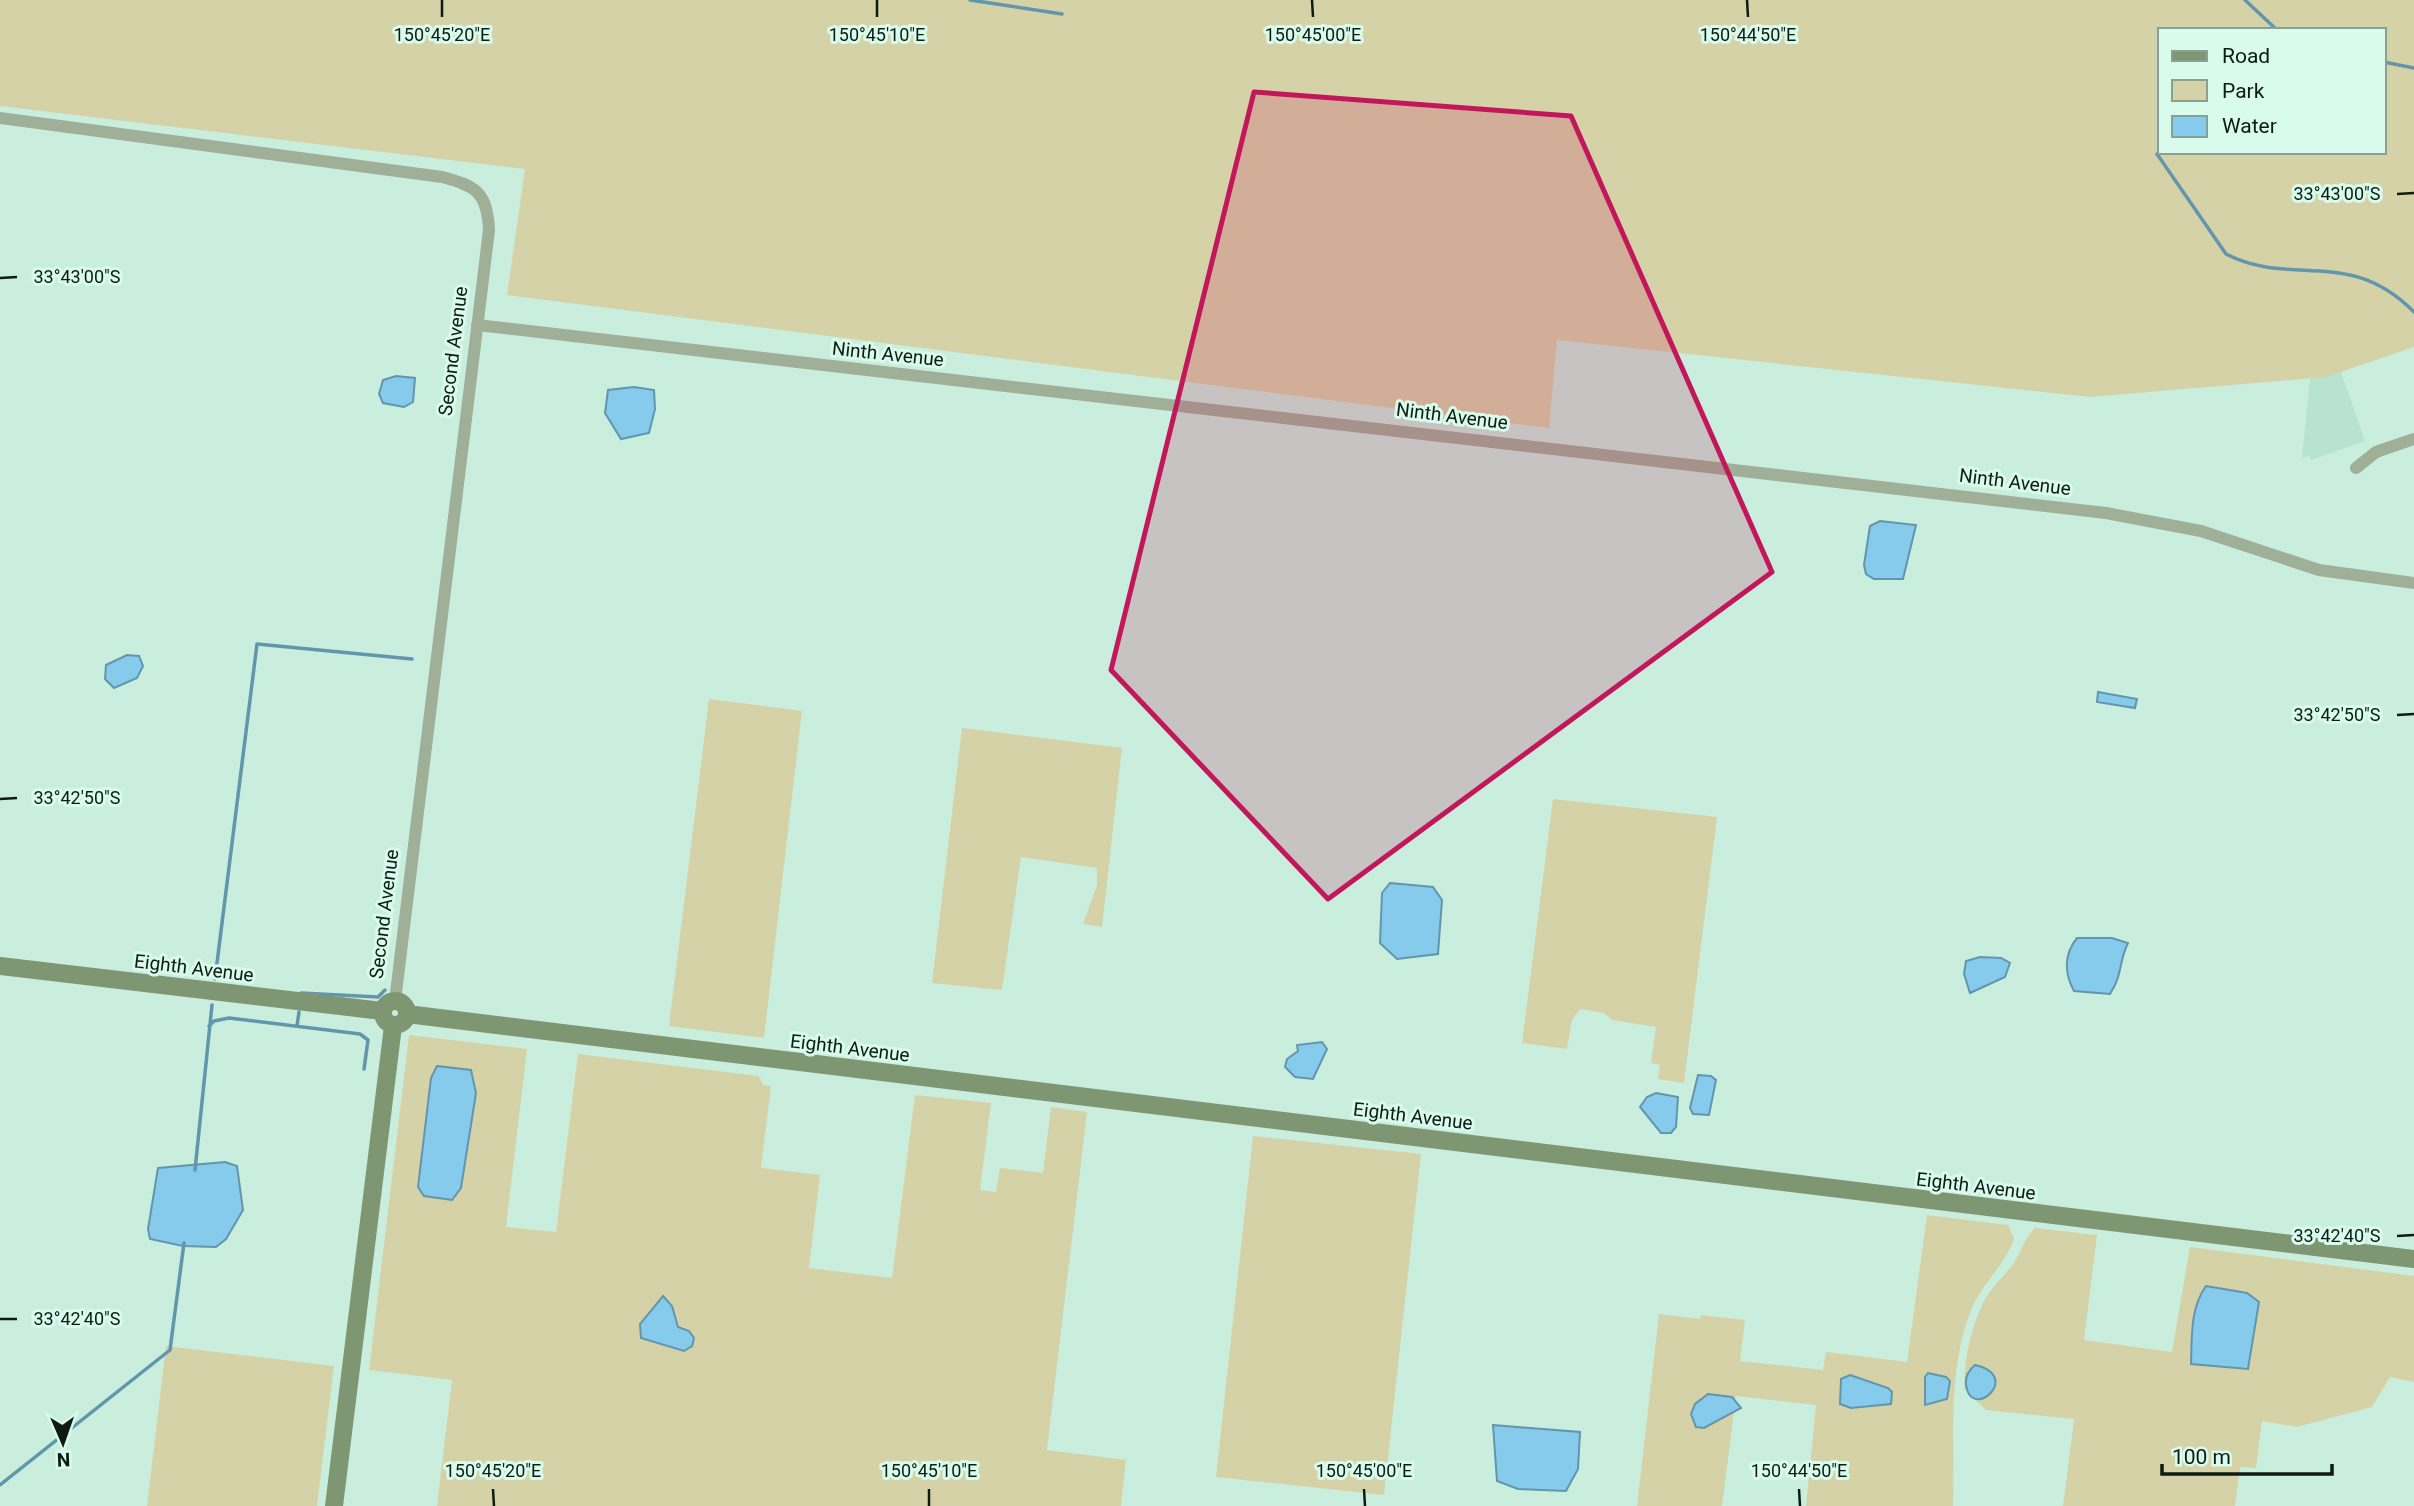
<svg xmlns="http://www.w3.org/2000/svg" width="2414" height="1506" viewBox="0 0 2414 1506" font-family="Roboto,sans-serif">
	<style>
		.built { fill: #b7e3d0 }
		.green { fill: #d6d2a8; fill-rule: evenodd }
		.water { fill: #86caec; stroke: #6296ac; stroke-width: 2 }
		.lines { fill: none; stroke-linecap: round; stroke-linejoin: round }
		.stream { stroke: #6296ac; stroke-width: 3.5 }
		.street { stroke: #a0b098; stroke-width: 12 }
		.secondary { stroke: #7f9673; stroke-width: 18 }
		.marked { fill: #c2185b; fill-opacity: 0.2; stroke: #c2185b; stroke-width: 5; stroke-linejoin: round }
		.ticks { fill: none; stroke: #0e1b15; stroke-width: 2.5 }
		.labels { text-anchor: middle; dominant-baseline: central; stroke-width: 6; stroke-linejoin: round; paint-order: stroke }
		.street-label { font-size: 19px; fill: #0e1b15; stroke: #d8fbec }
		.ticks-label { font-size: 18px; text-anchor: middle; fill: #0e1b15; stroke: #d8fbec; stroke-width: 6; stroke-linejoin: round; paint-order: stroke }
	</style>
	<rect width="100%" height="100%" fill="#caeede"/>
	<path class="built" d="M2341 372 2365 441 2311 460 2309 456 2302 458 2310 379Z"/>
	<path class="green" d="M0 0H2414V347L2326 377 2090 397 1557 340 1549 428 507 295 525 169 0 106ZM2160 30H2384V152H2160Z
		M709 699 802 711 764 1038 669 1026Z
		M962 728 1122 748 1102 927 1083 924 1097 885V868L1021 857 1002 990 932 983Z
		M1553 799 1717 817 1684 1083 1658 1079 1660 1065 1651 1063 1656 1027 1612 1020 1604 1013 1580 1009 1572 1020 1567 1049 1522 1043Z
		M409 1035 527 1049 506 1227 556 1232 578 1054 759 1076 763 1085 771 1086 761 1168 820 1175 809 1268 892 1278 915 1095 991 1103 980 1190 996 1192 1000 1168 1043 1173 1051 1107 1087 1112 1047 1450 1126 1460 1121 1506H437L452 1380 369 1370Z
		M1253 1136 1421 1154 1384 1495 1216 1477Z
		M1927 1215 2008 1225 2014 1239C2004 1267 1980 1285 1970 1313 1947 1374 1955 1442 1953 1506H1806L1816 1405 1736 1396 1722 1506H1637L1659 1314 1700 1319 1701 1315 1745 1320 1740 1361 1823 1370 1826 1352 1907 1362Z
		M2035 1228 2097 1235 2084 1340 2172 1352 2190 1247 2414 1276V1382L2390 1377 2372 1407 2297 1427 2262 1421 2256 1468 2240 1467 2235 1506H2063L2074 1419 1986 1410 1964 1389C1964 1359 1971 1326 1985 1299 1992 1287 2004 1276 2013 1264 2022 1251 2023 1240 2035 1228Z
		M166 1346 334 1366 317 1506H147Z"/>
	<path class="water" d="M396 376 415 378 413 402 404 407 383 403 379 394 383 380Z
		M634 387 654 390 655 409 649 433 621 439 605 413 608 390Z
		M1880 521 1916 525 1903 579H1874L1866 574 1864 565 1870 526Z
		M127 655 139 656 143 666 137 678 114 688 105 679 106 665Z
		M2098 692 2137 699 2135 708 2097 702Z
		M1390 883 1433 887 1442 900 1438 954 1397 959 1380 943 1382 893Z
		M2077 938H2112L2128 943C2118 964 2123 974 2110 994L2074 991C2064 973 2064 954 2077 938Z
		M1980 957 2001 958 2010 963 2005 977 1970 993 1964 974 1966 961Z
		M1322 1042 1327 1049 1313 1079 1295 1077 1285 1067 1287 1059 1298 1051 1297 1045Z
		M437 1066 471 1070 476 1093 461 1188 452 1200 424 1196 418 1187 431 1078Z
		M1698 1075 1711 1076 1716 1080 1709 1115 1693 1114 1690 1108Z
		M1656 1093 1678 1097 1676 1127 1671 1133H1661L1640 1107 1647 1097Z
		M225 1162 237 1166 243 1210 226 1239 216 1247 183 1246 150 1239 148 1229 158 1168Z
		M2206 1286 2247 1293 2259 1302 2248 1369 2191 1364C2192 1337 2190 1308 2206 1286Z
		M663 1296 672 1306 678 1327 689 1331 694 1338 692 1346 684 1351 641 1338 640 1324Z
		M1975 1365C2024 1376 1970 1423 1966 1384 1965 1376 1969 1370 1975 1365Z
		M1928 1373 1946 1377 1950 1381 1947 1399 1925 1405V1377Z
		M1850 1375 1888 1388 1892 1392 1891 1404 1851 1408 1840 1404 1841 1379Z
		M1708 1394 1732 1397 1741 1408 1704 1428 1696 1427 1691 1414 1695 1404Z
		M1493 1425 1580 1432 1578 1469 1566 1491 1518 1489 1497 1481Z"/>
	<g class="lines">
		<path class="stream" d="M970 0 1062 14
			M2245 0 2277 30
			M2384 62 2414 68
			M2157 154 2226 254C2292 288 2349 246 2414 312
			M215 979 257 644 412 659
			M301 993 378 997 385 990
			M209 1026 214 1021 229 1018 360 1034 368 1040 364 1069
			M297 1026 299 1012
			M195 1170 212 1005
			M0 1485 170 1350 184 1243"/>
		<path class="street" d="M0 118 442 177C477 186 487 193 489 230L395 1001
			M477 325 2106 513 2201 531 2319 570 2414 583
			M2356 468 2376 452 2414 439"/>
		<path class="secondary" d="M0 966 382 1011
			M383 1013a12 12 0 1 1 24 0a12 12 0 1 1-24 0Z
			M407 1014 2414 1259
			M334 1506 393 1026"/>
	</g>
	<path class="marked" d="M1254 92 1571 116 1772 572 1328 899 1111 670Z"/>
	<path class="ticks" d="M442 0V17M877 0V17M1312 0 1313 17M1747 0 1748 17M2397 194 2414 193M0 278 17 277M2397 715 2414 714M0 799 17 798M2397 1236 2414 1235M0 1319H17M493 1489 494 1506M929 1489V1506M1364 1489 1365 1506M1799 1489 1800 1506"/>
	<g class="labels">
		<g class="street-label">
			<text transform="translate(453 351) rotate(-83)">Second Avenue</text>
			<text transform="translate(888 354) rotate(6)">Ninth Avenue</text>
			<text transform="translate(1452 416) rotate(7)">Ninth Avenue</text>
			<text transform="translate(2015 482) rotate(7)">Ninth Avenue</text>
			<text transform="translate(384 914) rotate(-83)">Second Avenue</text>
			<text transform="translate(194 968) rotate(7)">Eighth Avenue</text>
			<text transform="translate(850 1048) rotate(7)">Eighth Avenue</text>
			<text transform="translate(1413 1116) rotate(7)">Eighth Avenue</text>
			<text transform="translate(1976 1186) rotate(7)">Eighth Avenue</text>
		</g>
	</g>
	<g class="ticks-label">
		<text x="442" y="41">150°45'20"E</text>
		<text x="877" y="41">150°45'10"E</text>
		<text x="1313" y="41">150°45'00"E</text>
		<text x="1748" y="41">150°44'50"E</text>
		<text x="2337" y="200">33°43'00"S</text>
		<text x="77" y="283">33°43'00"S</text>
		<text x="2337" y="721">33°42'50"S</text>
		<text x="77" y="804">33°42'50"S</text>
		<text x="2337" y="1242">33°42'40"S</text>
		<text x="77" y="1325">33°42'40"S</text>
		<text x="493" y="1477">150°45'20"E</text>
		<text x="929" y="1477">150°45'10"E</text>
		<text x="1364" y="1477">150°45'00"E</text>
		<text x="1799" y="1477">150°44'50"E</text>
	</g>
	<rect x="2158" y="28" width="228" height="126" fill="#d8fbec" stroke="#87a196" stroke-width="2"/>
	<rect x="2172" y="51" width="35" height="10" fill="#7f9673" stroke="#87a196" stroke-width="2"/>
	<text x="2222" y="63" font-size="21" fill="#0e1b15">Road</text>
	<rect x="2172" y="80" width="35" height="21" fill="#d6d2a8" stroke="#87a196" stroke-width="2"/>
	<text x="2222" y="98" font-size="21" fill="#0e1b15">Park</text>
	<rect x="2172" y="116" width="35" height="21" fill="#86caec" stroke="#87a196" stroke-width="2"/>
	<text x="2222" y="133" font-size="21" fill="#0e1b15">Water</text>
	<g transform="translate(63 1443) rotate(178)" stroke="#d8fbec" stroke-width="5" paint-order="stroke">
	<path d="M0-5L12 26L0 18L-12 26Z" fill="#0e1b15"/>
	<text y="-10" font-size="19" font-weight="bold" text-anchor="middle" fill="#0e1b15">N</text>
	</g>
	<path d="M2162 1464v10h170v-10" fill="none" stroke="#0e1b15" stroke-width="3.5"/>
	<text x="2172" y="1464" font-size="21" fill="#0e1b15" stroke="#d8fbec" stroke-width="5" paint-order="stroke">100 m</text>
</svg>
